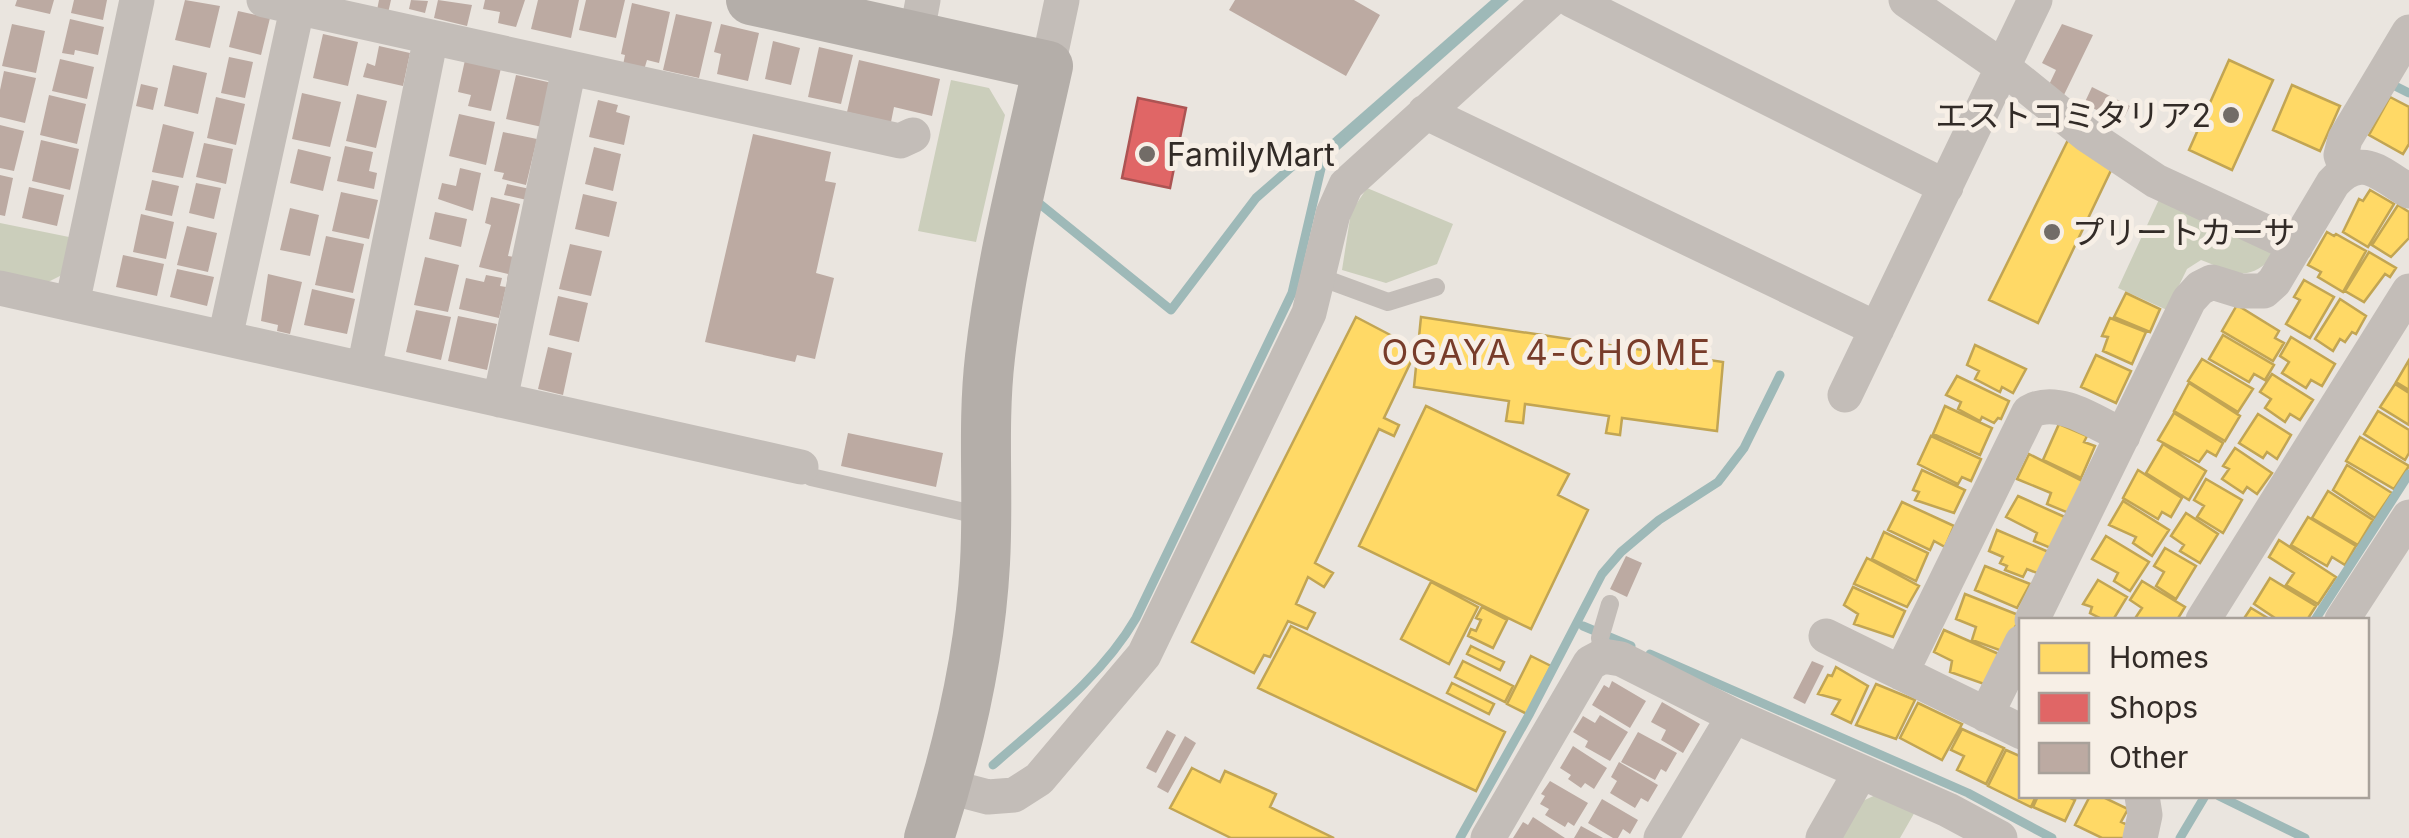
<svg xmlns="http://www.w3.org/2000/svg" width="2409" height="838" viewBox="0 0 2409 838" font-family="Inter,'Noto Sans JP',sans-serif">
	<style>
		.green { fill: #cbcebb }
		.water { fill: #9eb9b8 }
		.homes { fill: #ffd966; stroke: #c2a553; stroke-width: 2.5 }
		.shops { fill: #e06666; stroke: #ac5453; stroke-width: 2.5 }
		.lines { fill: none; stroke-linecap: round; stroke-linejoin: round }
		.stream { stroke: #9eb9b8; stroke-width: 9 }
		.building { fill: #bcaaa2 }
		.lane { stroke: #c3bdb8; stroke-width: 18 }
		.street { stroke: #c3bdb8; stroke-width: 35 }
		.secondary { stroke: #b4aea9; stroke-width: 50 }
		.poi-dot { fill: #726c67; stroke: #f7efe6; stroke-width: 4 }
		.labels { text-anchor: middle; dominant-baseline: central; stroke-width: 10; stroke-linejoin: round; paint-order: stroke }
		.poi-label { font-size: 32px; fill: #322b27; stroke: #f7efe6; text-anchor: start }
		.neighbourhood-label { font-size: 35px; letter-spacing: 2.5px; fill: #783c2a; stroke: #f7efe6 }
	</style>
	<rect width="100%" height="100%" fill="#eae5df"/>
	<path class="green" d="M951 80 989 88 1005 115 976 242 918 231Z
		M1367 188 1453 224 1437 264 1386 283 1342 270 1351 212Z
		M2162 193 2277 251C2251 284 2237 274 2201 260L2187 269 2167 310 2118 288Z
		M0 223 69 237 62 275 46 283 0 273Z
		M1880 793 1916 810 1900 838H1836L1856 804Z"/>
	<path class="water" d="M1491 0H1509L1339 150 1331 140Z"/>
	<path class="homes" d="M2229 60 2273 80 2232 170 2189 150Z
		M2292 85 2340 106 2320 151 2273 130Z
		M2390 97 2409 107V144L2403 154 2369 135Z
		M2068 140 2114 164 2038 323 1989 300Z
		M2370 190 2394 204 2368 247 2343 232 2359 199 2363 201Z
		M2398 205 2409 212V238L2391 257 2372 245Z
		M2327 232 2334 236 2336 234 2366 251 2343 292 2318 277 2321 272 2308 265Z
		M2369 252 2396 268 2390 277 2385 274 2364 302 2345 291Z
		M2304 280 2334 297 2310 338 2286 324 2300 300 2294 297Z
		M2126 293 2160 309 2150 332 2114 317Z
		M2340 299 2366 316 2356 334 2352 332 2345 342 2340 339 2333 351 2315 339Z
		M2237 305 2279 331 2275 338 2284 343 2273 361 2222 331Z
		M1356 317 1417 349 1384 418 1399 425 1394 436 1379 429 1315 563 1333 573 1324 587 1308 577 1296 604 1315 613 1307 629 1288 621 1270 657 1264 655 1254 673 1192 642Z
		M1421 317 1723 362 1717 431 1622 418 1620 435 1606 433 1609 416 1525 404 1523 423 1506 421 1509 401 1414 387Z
		M2110 318 2146 332 2132 364 2103 351 2108 337 2102 336Z
		M2223 335 2274 365 2265 380 2254 374 2249 382 2209 359Z
		M2291 337 2335 364 2322 386 2311 380 2306 388 2282 373 2289 362 2280 356Z
		M1975 345 2026 369 2013 393 2002 387 2000 392 1975 379 1979 371 1967 365Z
		M2096 355 2131 371 2116 403 2081 387Z
		M2202 359 2253 389 2238 412 2188 381Z
		M2409 360V390L2396 382Z
		M2272 374 2313 400 2300 420 2290 414 2285 422 2265 408 2271 399 2260 392Z
		M1957 376 2009 401 2001 419 1998 418 1994 423 1982 417 1980 421 1958 409 1961 402 1946 395Z
		M2189 383 2240 416 2225 441 2174 411Z
		M2395 384 2409 393V425L2380 407Z
		M1426 406 1569 474 1558 495 1588 510 1531 629 1359 546Z
		M1945 406 1992 428 1980 455 1933 434Z
		M2378 411 2409 430V453L2405 460 2364 434Z
		M2174 413 2223 443 2216 456 2207 451 2199 462 2158 440Z
		M2258 414 2291 435 2277 459 2267 452 2263 458 2239 443Z
		M2059 424 2087 436 2084 442 2095 446 2081 478 2043 460Z
		M1931 436 1981 459 1971 481 1962 477 1958 484 1918 464Z
		M2360 437 2409 466 2394 489 2346 461Z
		M2163 444 2206 471 2189 500 2146 473Z
		M2235 448 2272 473 2257 494 2247 487 2243 493 2222 479 2229 469 2223 466Z
		M2029 454 2088 484 2071 514 2047 504 2051 493 2017 479Z
		M2347 465 2392 493 2375 518 2333 490Z
		M1922 470 1965 490 1954 513 1915 500 1919 492 1913 490Z
		M2138 470 2182 498 2171 517 2162 512 2158 519 2123 498Z
		M2206 479 2242 500 2223 533 2197 517 2204 506 2194 500Z
		M2328 491 2373 520 2358 545 2312 518Z
		M2018 496 2067 518 2053 549 2034 541 2037 533 2006 517Z
		M2123 501 2169 530 2152 556 2133 543 2136 537 2109 525Z
		M1902 502 1954 526 1945 547 1934 541 1930 550 1888 530Z
		M2186 513 2218 534 2200 563 2180 551 2184 545 2171 536Z
		M2308 517 2356 546 2345 565 2332 557 2327 566 2291 545Z
		M1997 530 2051 553 2042 575 2027 569 2023 577 2005 570 2007 566 2000 563 2003 557 1989 551Z
		M1884 532 1928 553 1916 581 1872 559Z
		M2106 536 2149 562 2130 591 2114 581 2118 573 2092 559Z
		M2279 540 2336 577 2318 604 2286 585 2294 573 2269 557Z
		M2165 548 2196 566 2176 599 2156 586 2164 572 2154 566Z
		M1867 558 1919 586 1907 607 1854 584Z
		M1985 566 2030 584 2017 608 1975 590Z
		M2270 578 2316 606 2307 620H2278L2254 604Z
		M2098 580 2127 597 2113 620H2104L2090 613 2092 607 2083 604Z
		M2142 581 2185 607 2177 620H2142L2136 617 2142 608 2130 600Z
		M1431 582 1478 607 1449 664 1401 639Z
		M1853 587 1905 611 1893 637 1854 624 1858 614 1844 605Z
		M1965 594 2021 616 2002 651 1972 640 1976 627 1956 619Z
		M1482 607 1507 620 1493 648 1468 636 1471 629 1476 631 1481 620 1476 618Z
		M2251 608 2271 620H2243Z
		M1291 626 1505 732 1476 791 1258 688Z
		M1944 630 2001 655 1987 685 1950 672 1952 661 1934 652Z
		M1471 646 1504 662 1500 670 1467 654Z
		M1531 656 1551 666 1527 714 1507 704Z
		M1463 661 1513 686 1505 702 1455 677Z
		M1836 667 1868 686 1851 723 1832 714 1840 700 1818 694 1828 675 1832 676Z
		M1452 683 1494 704 1489 714 1447 693Z
		M1876 684 1915 700 1896 739 1856 725Z
		M1918 703 1962 724 1942 760 1900 738Z
		M1962 729 2004 748 1986 784 1957 770 1964 756 1951 750Z
		M2006 750 2022 757V796H2036L2031 807 1988 786Z
		M1192 768 1220 782 1225 771 1276 794 1270 807 1334 838H1231L1170 808Z
		M2038 796H2066L2075 800 2065 821 2033 807Z
		M2090 796H2101L2128 809 2121 822 2130 826 2124 838H2102L2075 825Z"/>
	<path class="shops" d="M1138 98 1186 108 1170 188 1122 178Z"/>
	<g class="lines">
		<path class="stream" d="M2393 85 2409 93
			M1035 200 1171 310 1256 198 1304 156
			M2315 620 2409 474
			M1583 626 1631 646
			M1650 654 1968 793 2052 838
			M993 765C1044 720 1101 678 1136 618L1292 293 1323 160 1341 139
			M2219 796 2305 838
			M1460 838 1530 713 1602 574 1621 552 1659 520 1718 482 1744 448 1780 375
			M2180 838 2205 796"/>
	</g>
	<path class="building" d="M17 0H54L50 14 15 6Z
		M74 0H107L103 20 71 13Z
		M185 0 220 6 210 48 175 40Z
		M379 0H391L388 13 377 10Z
		M411 0 428 1 425 13 409 9Z
		M438 0 472 5 467 26 434 18Z
		M485 0H525L516 27 498 23 500 12 483 9Z
		M538 0H579L571 38 531 29Z
		M586 0H625L616 38 579 30Z
		M1235 0H1354L1380 15 1346 76 1229 10Z
		M632 3 670 12 659 63 647 60 644 70 623 65 625 55 621 54Z
		M238 11 270 18 261 55 229 47Z
		M676 14 712 22 699 78 663 70Z
		M70 19 104 27 98 55 75 50 74 55 62 53Z
		M12 24 45 31 36 73 2 66Z
		M721 24 759 33 748 81 717 74 721 54 714 52Z
		M2062 24 2093 35 2062 99 2046 91 2056 70 2042 63Z
		M323 34 358 42 348 86 313 78Z
		M773 41 800 48 791 85 765 79Z
		M379 46 410 53 403 86 363 77 367 63 375 66Z
		M819 47 853 55 841 104 808 97Z
		M229 57 253 62 245 98 221 93Z
		M60 59 94 67 87 99 52 91Z
		M465 60 501 68 491 111 468 106 471 95 458 92Z
		M859 60 940 79 932 116 894 107 891 122 847 112Z
		M173 65 207 73 198 114 164 106Z
		M4 71 36 78 25 123 0 117V90Z
		M516 75 552 83 542 127 506 119Z
		M141 84 158 88 153 110 136 106Z
		M2092 87 2130 106 2122 122 2084 104Z
		M302 93 341 102 330 147 292 139Z
		M357 94 387 101 376 148 346 141Z
		M49 95 86 104 77 144 40 135Z
		M216 97 245 104 236 145 207 138Z
		M598 100 618 105 616 112 630 116 624 145 589 137Z
		M459 114 495 122 486 165 449 156Z
		M163 124 194 132 183 178 152 172Z
		M0 125 24 131 14 171 0 168Z
		M503 132 537 139 526 185 502 179 504 173 494 171Z
		M753 134 831 152 825 181 836 183 816 273 834 278 815 359 797 355 795 362 705 342Z
		M41 140 79 149 70 190 32 181Z
		M204 143 233 149 226 184 196 177Z
		M345 146 373 152 369 171 377 173 374 189 337 181Z
		M594 147 621 154 613 191 585 184Z
		M298 149 331 157 323 191 290 183Z
		M460 168 481 173 473 211 438 199 442 183 456 186Z
		M0 175 13 178 5 216 0 215Z
		M152 180 179 186 172 216 145 210Z
		M196 183 221 188 214 219 189 213Z
		M507 184 530 189 527 200 504 195Z
		M29 187 64 195 57 226 22 218Z
		M341 192 378 200 369 239 332 231Z
		M583 194 617 202 609 237 575 229Z
		M491 197 520 204 508 256 521 258 515 282 507 280 508 274 479 267 491 225 485 223Z
		M290 208 319 215 310 256 280 250Z
		M435 212 467 219 461 247 429 239Z
		M141 214 174 222 166 259 133 252Z
		M187 226 217 233 208 272 177 265Z
		M326 236 364 244 353 293 315 285Z
		M570 244 602 251 591 296 559 289Z
		M123 255 164 264 157 296 116 287Z
		M425 257 459 265 448 312 414 305Z
		M177 269 214 277 207 306 170 297Z
		M268 274 302 282 290 334 277 331 278 325 261 321Z
		M486 275 502 278 500 286 506 287 499 318 459 309 466 278 484 282Z
		M312 289 355 299 347 334 304 325Z
		M558 296 588 303 579 342 549 335Z
		M416 310 451 317 441 360 406 352Z
		M458 316 497 324 487 370 448 361Z
		M548 347 572 353 563 395 538 389Z
		M848 433 943 453 936 487 841 466Z
		M1626 556 1642 563 1627 597 1610 589Z
		M1812 661 1824 666 1805 704 1793 698Z
		M1612 681 1646 701 1630 728 1592 705 1604 685 1609 688Z
		M1662 702 1700 724 1683 753 1661 740 1666 730 1651 722Z
		M1600 715 1628 732 1610 761 1585 747 1588 741 1573 732 1583 716 1595 723Z
		M1167 730 1176 735 1156 773 1146 768Z
		M1638 732 1677 753 1666 772 1661 769 1655 780 1621 762Z
		M1185 736 1196 743 1168 793 1157 787Z
		M1573 746 1607 768 1594 789 1585 783 1581 788 1568 779 1571 775 1560 768Z
		M1619 762 1658 785 1648 802 1641 798 1635 808 1610 793 1617 781 1611 777Z
		M1550 781 1588 803 1574 826 1568 822 1565 827 1545 815 1549 809 1540 804 1545 796 1541 794Z
		M1602 799 1638 820 1630 834 1623 829 1618 838H1613L1588 823Z
		M1533 817 1565 838H1513L1523 822 1528 825Z
		M1581 826 1603 838H1574Z"/>
	<g class="lines">
		<path class="lane" d="M1320 277 1388 302 1436 287
			M801 467 811 477 982 516
			M1603 656 1600 638 1610 604"/>
		<path class="street" d="M264 0 900 141 913 135
			M1572 0 1946 187
			M1906 0 2004 68 2087 135 2156 181 2296 246
			M916 37 923 0
			M1048 66 1062 0
			M1425 112 1877 329
			M2346 169 2341 155 2345 139 2409 32
			M0 288 801 467
			M72 304 137 0
			M225 338 299 0
			M364 369 431 37
			M1845 395 2035 0
			M500 400 569 68
			M2032 620 2189 300 2200 288 2212 282 2241 291H2264L2274 282 2333 183C2361 152 2379 173 2409 191
			M2203 620 2409 291
			M2342 620 2409 517
			M1826 636 2022 732
			M1901 673 2029 412C2058 395 2096 423 2123 436
			M1986 715 2022 642
			M946 786 988 797 1014 795 1039 779 1144 655 1309 313 1333 214 1346 185 1550 0
			M1488 838 1590 663 1603 656 1621 659 1734 716 1948 810 2000 838
			M1661 838 1734 716
			M1823 838 1860 773
			M2140 838 2145 815 2142 796"/>
		<path class="secondary" d="M751 0 1048 66C1027 162 1001 259 990 357 982 426 989 494 985 563 980 656 958 750 929 838"/>
	</g>
	<g class="poi-dot">
		<circle cx="2231" cy="115" r="10"/>
		<circle cx="1147" cy="154" r="10"/>
		<circle cx="2052" cy="232" r="10"/>
	</g>
	<g class="labels">
		<g class="poi-label">
			<text x="2211" y="115" text-anchor="end">エストコミタリア2</text>
			<text x="1167" y="154">FamilyMart</text>
			<text x="2072" y="232">プリートカーサ</text>
		</g>
		<g class="neighbourhood-label">
			<text x="1547" y="352">OGAYA 4-CHOME</text>
		</g>
	</g>
	<rect x="2019" y="618" width="350" height="180" fill="#f7efe6" stroke="#a8a19a" stroke-width="2.5"/>
	<rect x="2039" y="643" width="50" height="30" fill="#ffd966" stroke="#a8a19a" stroke-width="2.5"/>
	<text x="2109" y="668" font-size="30" fill="#322b27">Homes</text>
	<rect x="2039" y="693" width="50" height="30" fill="#e06666" stroke="#a8a19a" stroke-width="2.5"/>
	<text x="2109" y="718" font-size="30" fill="#322b27">Shops</text>
	<rect x="2039" y="743" width="50" height="30" fill="#bcaaa2" stroke="#a8a19a" stroke-width="2.5"/>
	<text x="2109" y="768" font-size="30" fill="#322b27">Other</text>
</svg>
